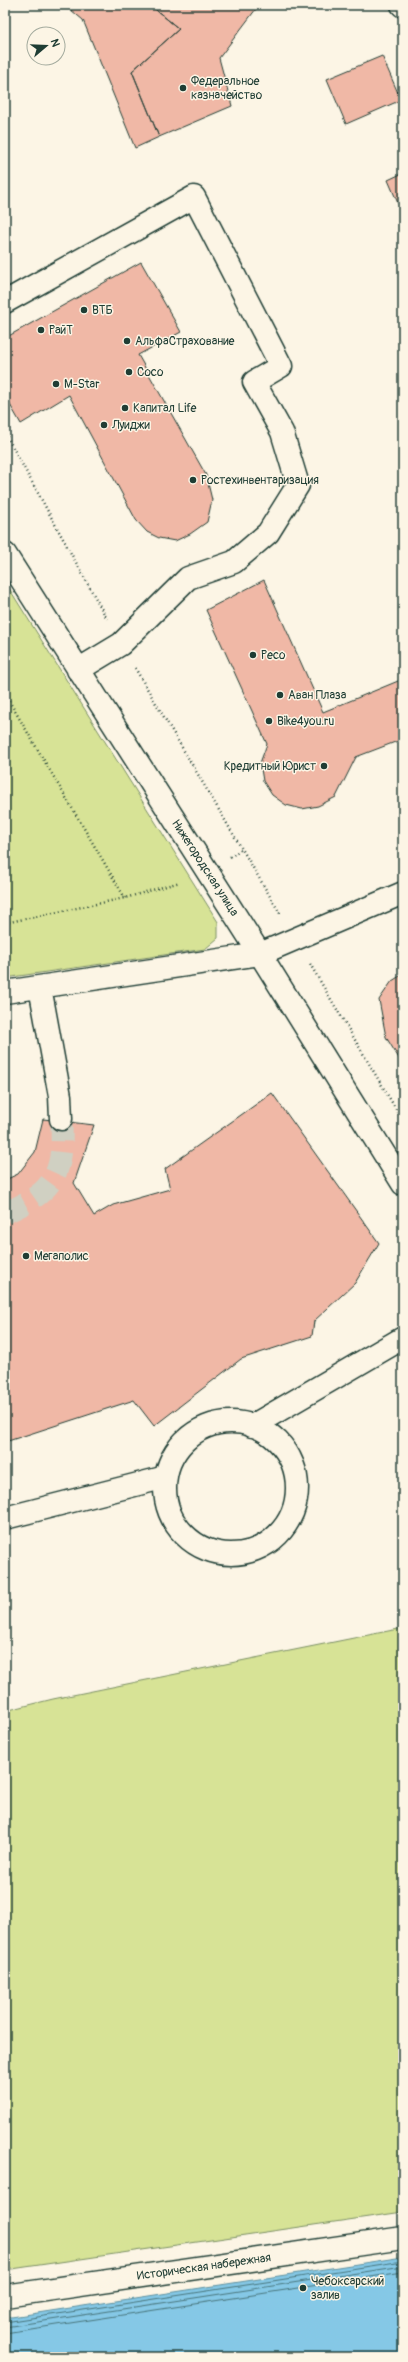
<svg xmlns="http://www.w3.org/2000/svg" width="408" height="2362" viewBox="0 0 408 2362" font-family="Pangolin,sans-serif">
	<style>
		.green { fill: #d7e396; stroke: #7b9065 }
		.water { fill: #85c8e6; stroke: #5c909f }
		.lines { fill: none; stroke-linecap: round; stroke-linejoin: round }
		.shore { stroke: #48757b; stroke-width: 1 }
		.building { fill: #f0b8a6; stroke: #1f3d34 }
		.minor-tunnel { stroke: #d0d0c2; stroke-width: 22; stroke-dasharray: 22 11; stroke-linecap: butt }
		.minor-casing { stroke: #1f3d34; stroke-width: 25 }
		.path { stroke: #1f3d34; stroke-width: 2.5; stroke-dasharray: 1 3; stroke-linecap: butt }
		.minor { stroke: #fcf5e5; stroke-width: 22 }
		.poi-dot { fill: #1f3d34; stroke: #fcf5e5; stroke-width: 1.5 }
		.labels { text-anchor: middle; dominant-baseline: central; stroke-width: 3; stroke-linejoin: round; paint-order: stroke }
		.poi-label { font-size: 12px; fill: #1f3d34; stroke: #fcf5e5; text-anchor: start }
		.street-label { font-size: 12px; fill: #1f3d34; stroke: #fcf5e5 }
	</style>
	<rect width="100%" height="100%" fill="#fcf5e5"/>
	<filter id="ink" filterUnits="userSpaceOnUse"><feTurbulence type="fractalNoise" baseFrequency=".025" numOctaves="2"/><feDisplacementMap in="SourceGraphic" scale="8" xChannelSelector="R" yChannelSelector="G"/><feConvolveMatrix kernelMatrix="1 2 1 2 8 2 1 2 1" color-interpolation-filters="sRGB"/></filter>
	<g filter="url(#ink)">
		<path class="green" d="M5 582 218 922V938L205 949 5 978Z
			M403 1628V2212L5 2270V1711L53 1699Z"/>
		<path class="water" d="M403 2257V2357H5V2318Z"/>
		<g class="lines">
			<path class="shore" d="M5 2322 403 2261
				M5 2327 403 2266
				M5 2333 403 2272"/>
		</g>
		<path class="building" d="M65 5H150L179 29 132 71 159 137 135 148 83 20Z
			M150 5H259L219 58 232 106 159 137 132 71 179 29Z
			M382 56 401 100 346 124 327 79Z
			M403 173V215L388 180Z
			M141 262 181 332 138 355 206 475 212 500 207 522 190 534 175 541 159 538 147 532 136 520 69 395 21 424 5 396V338Z
			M264 580 323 712 403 679V739L356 757 336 797 318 806 302 809 286 805 272 795 263 781 260 763 267 744 206 610Z
			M403 974V1065L386 1037 379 1000 392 981Z
			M272 1093 379 1243 355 1283 314 1321 312 1336 241 1359 154 1426 134 1400 5 1442V1180L18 1174 35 1152 43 1119 94 1125 74 1183 94 1216 113 1205 170 1189 165 1169Z"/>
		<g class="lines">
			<path class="minor-tunnel" d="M5 1213C55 1192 65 1172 61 1119"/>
			<g class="minor-casing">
				<path id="minor" d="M402 5 403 6
					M5 302 194 197 281 366 254 382 282 432 298 485 268 533 234 562 188 578 121 644 78 670
					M5 554 260 954 403 1184
					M40 987 60 1096 61 1119
					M5 992 260 954 403 893
					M165 1488a66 66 0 1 1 132 0a66 66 0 1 1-132 0Z
					M252 1426 403 1338
					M5 1518 166 1477
					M5 2296 403 2238"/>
			</g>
			<path class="path" d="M5 433 107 619
				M135 668 281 915
				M5 694 125 898
				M230 857 242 849
				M5 923 125 898 180 882
				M310 964 403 1121"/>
			<use href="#minor" class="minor"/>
		</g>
	</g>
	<g class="poi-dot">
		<circle cx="183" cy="88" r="4"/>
		<circle cx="84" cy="310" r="4"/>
		<circle cx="41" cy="330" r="4"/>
		<circle cx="127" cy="341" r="4"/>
		<circle cx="129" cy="372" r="4"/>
		<circle cx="56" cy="384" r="4"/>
		<circle cx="125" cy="408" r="4"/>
		<circle cx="104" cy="425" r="4"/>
		<circle cx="193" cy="480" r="4"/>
		<circle cx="253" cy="655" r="4"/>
		<circle cx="280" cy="695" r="4"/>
		<circle cx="269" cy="721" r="4"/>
		<circle cx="324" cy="766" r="4"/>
		<circle cx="26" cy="1256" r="4"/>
		<circle cx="303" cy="2288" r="4"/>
	</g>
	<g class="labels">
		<g class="poi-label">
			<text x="191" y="81">Федеральное<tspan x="191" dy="14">казначейство</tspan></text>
			<text x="92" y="310">ВТБ</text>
			<text x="49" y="330">РайТ</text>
			<text x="135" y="341">АльфаСтрахование</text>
			<text x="137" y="372">Сосо</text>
			<text x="64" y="384">M-Star</text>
			<text x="133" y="408">Капитал Life</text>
			<text x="112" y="425">Луиджи</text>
			<text x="201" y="480">Ростехинвентаризация</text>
			<text x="261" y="655">Ресо</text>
			<text x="288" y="695">Аван Плаза</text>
			<text x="277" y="721">Bike4you.ru</text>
			<text x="316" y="766" text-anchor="end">Кредитный Юрист</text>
			<text x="34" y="1256">Мегаполис</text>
			<text x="311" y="2281">Чебоксарский<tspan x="311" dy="14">залив</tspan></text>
		</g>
		<g class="street-label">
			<text transform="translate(205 868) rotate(57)">Нижегородская улица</text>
			<text transform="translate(204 2267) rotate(-8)">Историческая набережная</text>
		</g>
	</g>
	<rect width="408" height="2362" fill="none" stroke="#fcf5e5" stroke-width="20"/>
	<rect x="10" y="10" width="388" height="2342" fill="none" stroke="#1f3d34" stroke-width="1.5" filter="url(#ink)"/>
	<g transform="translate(46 46) rotate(71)"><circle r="19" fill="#fcf5e5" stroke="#a4ab9e"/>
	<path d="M0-3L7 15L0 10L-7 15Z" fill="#1f3d34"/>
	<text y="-6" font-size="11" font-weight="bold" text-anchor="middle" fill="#1f3d34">N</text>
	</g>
</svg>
